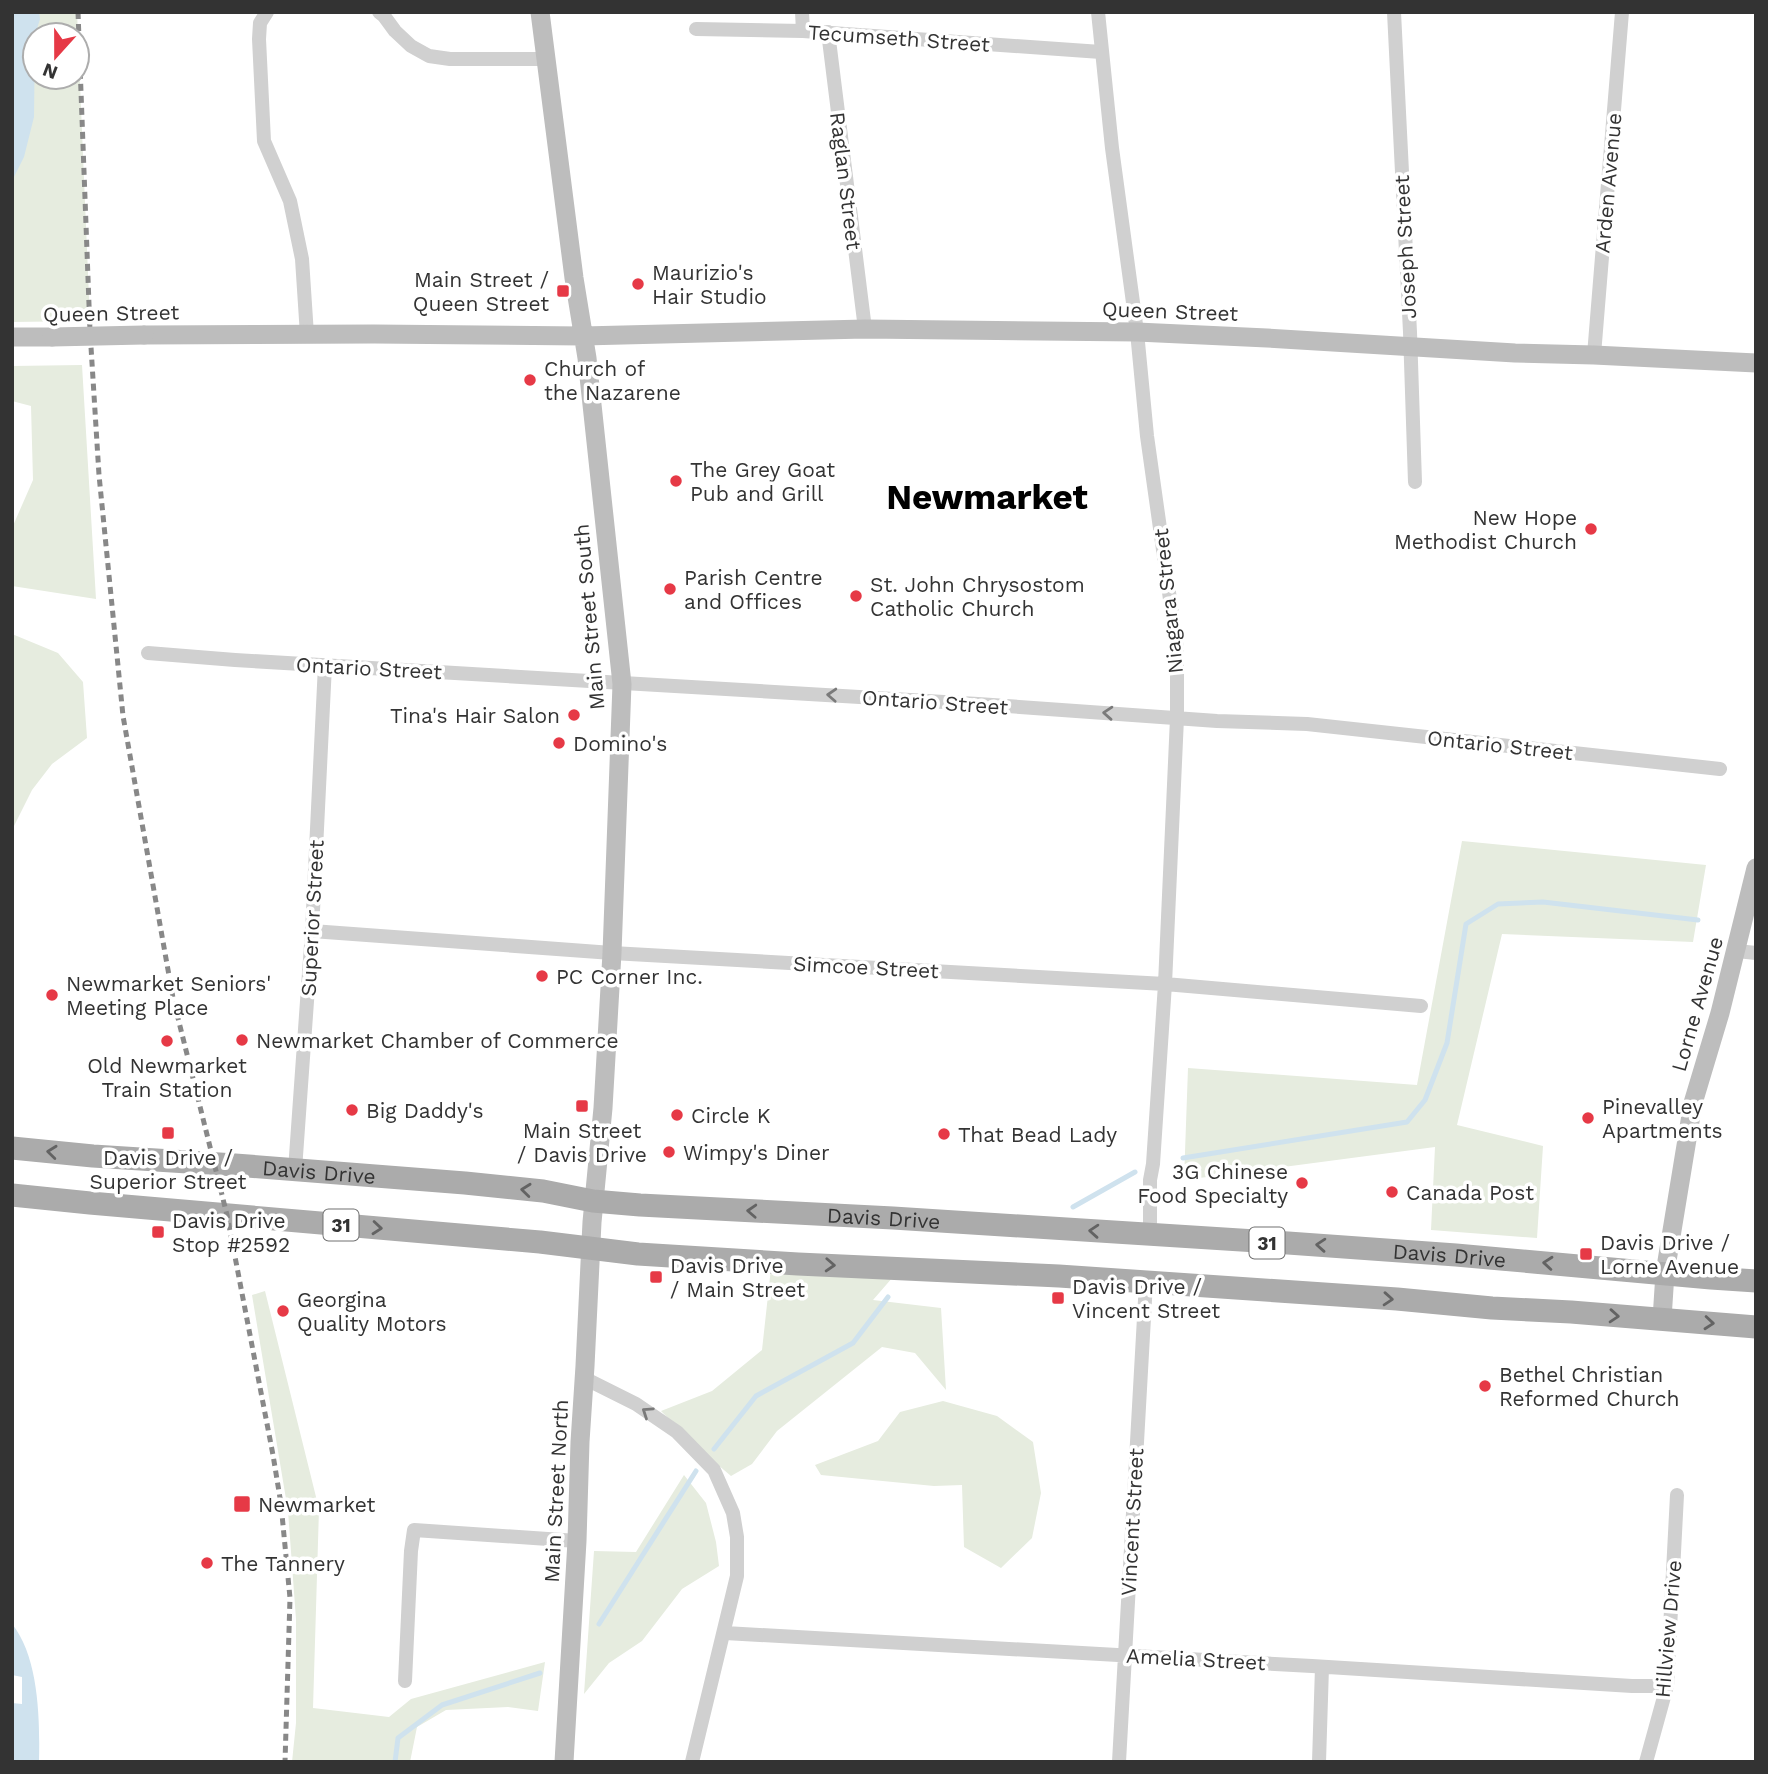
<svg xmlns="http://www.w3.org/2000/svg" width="1768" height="1774" viewBox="0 0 1768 1774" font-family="'Work Sans',sans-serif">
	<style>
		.green { fill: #e6ecdf; fill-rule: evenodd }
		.water { fill: #cfe2ee }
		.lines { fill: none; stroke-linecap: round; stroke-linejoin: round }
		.stream { stroke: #cfe2ee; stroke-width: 5 }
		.street { stroke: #d0d0d0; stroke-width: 14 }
		.secondary { stroke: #bdbdbd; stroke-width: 19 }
		.primary { stroke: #ababab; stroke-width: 23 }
		.rail { stroke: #888; stroke-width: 5; stroke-dasharray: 7 5; stroke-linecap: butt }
		.secondary-bridge { stroke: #bdbdbd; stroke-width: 19 }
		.oneway { stroke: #7a7a7a }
		.oneway2 { stroke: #636363 }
		.poi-dot { fill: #e63946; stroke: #fff; stroke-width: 2.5 }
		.labels { text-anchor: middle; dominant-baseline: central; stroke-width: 7; stroke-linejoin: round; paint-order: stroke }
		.shield { fill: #fff; stroke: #707070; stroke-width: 2 }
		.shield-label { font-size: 19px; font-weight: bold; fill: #333 }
		.street-label { font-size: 21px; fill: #333; stroke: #fff }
		.poi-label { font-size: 21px; fill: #333; stroke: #fff; text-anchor: start }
		.town-label { font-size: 35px; font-weight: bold; fill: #000; stroke: #fff }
	</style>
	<rect width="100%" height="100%" fill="#fff"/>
	<path class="green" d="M12 12H77L90 321 12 322ZM35 35H77V77H35Z
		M82 365 96 599 12 586V528L33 480 31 406 12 401V366Z
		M12 634 58 653 83 682 87 738 52 764 32 790 12 830Z
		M1462 841 1706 865 1693 942 1502 934 1457 1125 1543 1146 1537 1238 1431 1230 1435 1147 1184 1180 1188 1068 1417 1085Z
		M771 1268 893 1277 873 1300 941 1308 946 1390 915 1353 882 1347 777 1431 752 1464 731 1476 697 1447 661 1411 712 1391 762 1350Z
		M265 1291 319 1509 313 1708 389 1717 411 1699 545 1662 538 1711 508 1707 446 1710 417 1727 410 1762H292L296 1723V1619L288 1511 252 1295Z
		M943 1401 997 1416 1033 1442 1041 1493 1032 1538 1001 1568 964 1547 962 1485 934 1486 821 1475 815 1465 878 1441 900 1412Z
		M684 1475 706 1503 716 1542 719 1566 682 1589 642 1641 609 1663 584 1694 594 1551 636 1552Z"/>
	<path class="water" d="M12 12H39L40 19 35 35 34 117 24 157 12 181Z
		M12 1624C39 1657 40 1720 39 1762H12V1703L22 1704V1677L12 1675Z"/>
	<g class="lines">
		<path class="stream" d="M1183 1158 1407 1122 1425 1100 1447 1043 1466 924 1498 904 1543 902 1698 920
			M1073 1207 1135 1172
			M714 1449 756 1396 853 1343 888 1297
			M599 1624 696 1471
			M395 1762 398 1738 442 1705 540 1673"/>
		<path class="street" d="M267 12 260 23 259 39 264 141 290 201 302 259 307 335
			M379 12 384 16 395 31 411 46 429 56 450 59H546
			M802 12 803 31
			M1098 12 1112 148 1137 332 1147 436 1177 649V718L1165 984 1153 1164 1150 1180V1235
			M1394 12 1410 332 1415 482
			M696 29 803 31 1101 52
			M828 32 865 329
			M1594 355 1622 12
			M148 653 235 660 978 704 1217 721 1307 724 1720 769
			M312 931 612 953 1165 984 1421 1006
			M1737 951 1756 953
			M295 1170 312 931 325 665
			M584 1378 636 1404 677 1432 714 1470 733 1513 737 1537V1576L692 1762
			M725 1633 1312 1666 1632 1686H1667
			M405 1681 411 1551 414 1530 577 1541
			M1119 1762 1146 1282
			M1319 1762 1322 1667
			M1646 1762 1667 1686 1677 1495"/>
		<path class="secondary" d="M540 12 574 278 587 358 622 684 612 953 603 1108 592 1222 585 1366 580 1442 577 1541 564 1762
			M144 335 374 334 583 336 865 329 1137 332 1267 338 1515 353 1594 355 1756 363
			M12 337H52
			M1662 1319 1665 1273 1693 1103 1720 1013 1756 868"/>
		<g class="primary">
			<path id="s1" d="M12 1148 93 1156 235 1165 465 1183 543 1191 593 1201 640 1205 893 1218 1288 1243 1456 1255 1711 1278 1756 1281"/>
			<path d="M12 1195 90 1203 540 1242 638 1254 798 1264 1059 1276 1397 1299 1492 1308 1571 1312 1756 1327"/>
		</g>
		<path class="rail" d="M78 12 90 331 99 475 123 716 173 998 227 1215 273 1455 281 1504 290 1598 285 1762"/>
		<path class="secondary-bridge" d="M52 337 144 335"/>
	</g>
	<defs><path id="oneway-chevron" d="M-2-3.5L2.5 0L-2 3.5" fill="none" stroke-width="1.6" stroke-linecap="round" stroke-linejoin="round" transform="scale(1.75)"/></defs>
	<g class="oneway">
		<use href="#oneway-chevron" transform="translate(832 695) rotate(-177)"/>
		<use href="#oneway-chevron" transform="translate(1108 713) rotate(-176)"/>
		<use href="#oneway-chevron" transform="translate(647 1412) rotate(-146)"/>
	</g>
	<g class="oneway2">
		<use href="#oneway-chevron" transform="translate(52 1152) rotate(-174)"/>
		<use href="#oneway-chevron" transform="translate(526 1190) rotate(-174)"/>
		<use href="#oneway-chevron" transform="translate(752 1211) rotate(-177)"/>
		<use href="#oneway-chevron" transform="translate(377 1228) rotate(5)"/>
		<use href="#oneway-chevron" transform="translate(1094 1231) rotate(-176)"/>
		<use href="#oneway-chevron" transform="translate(1321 1245) rotate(-176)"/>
		<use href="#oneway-chevron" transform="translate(1548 1263) rotate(-175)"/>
		<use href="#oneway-chevron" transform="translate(830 1265) rotate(3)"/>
		<use href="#oneway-chevron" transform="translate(1388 1299) rotate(4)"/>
		<use href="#oneway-chevron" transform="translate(1614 1316) rotate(4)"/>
		<use href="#oneway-chevron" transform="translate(1709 1323) rotate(5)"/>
	</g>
	<g class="poi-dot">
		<circle cx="638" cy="284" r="7"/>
		<rect x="556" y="284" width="14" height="14" rx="3.5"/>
		<circle cx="530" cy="380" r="7"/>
		<circle cx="676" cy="481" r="7"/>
		<circle cx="1591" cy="529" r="7"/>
		<circle cx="670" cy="589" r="7"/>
		<circle cx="856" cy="596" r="7"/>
		<circle cx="574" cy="715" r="7"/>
		<circle cx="559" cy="743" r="7"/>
		<circle cx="542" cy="976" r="7"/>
		<circle cx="52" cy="995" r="7"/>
		<circle cx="242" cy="1040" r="7"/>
		<circle cx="167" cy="1041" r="7"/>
		<rect x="575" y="1099" width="14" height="14" rx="3.5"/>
		<circle cx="352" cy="1110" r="7"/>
		<circle cx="677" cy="1115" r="7"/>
		<circle cx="1588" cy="1118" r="7"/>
		<rect x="161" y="1126" width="14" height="14" rx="3.5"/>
		<circle cx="944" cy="1134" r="7"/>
		<circle cx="669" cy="1152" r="7"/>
		<circle cx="1302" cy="1183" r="7"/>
		<circle cx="1392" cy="1192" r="7"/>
		<rect x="151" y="1225" width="14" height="14" rx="3.5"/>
		<rect x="1579" y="1247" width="14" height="14" rx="3.5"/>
		<rect x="649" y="1270" width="14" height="14" rx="3.5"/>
		<rect x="1051" y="1291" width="14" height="14" rx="3.5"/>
		<circle cx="283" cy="1311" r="7"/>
		<circle cx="1485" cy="1386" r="7"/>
		<rect x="233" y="1495" width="18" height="18" rx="3.5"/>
		<circle cx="207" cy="1563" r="7"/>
	</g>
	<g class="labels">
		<g class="shield">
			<rect x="323.5" y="1209.5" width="35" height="31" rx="5"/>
			<rect x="1249.5" y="1227.5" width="35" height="31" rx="5"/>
		</g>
		<g class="shield-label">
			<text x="341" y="1225">31</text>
			<text x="1267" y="1243">31</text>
		</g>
		<g class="street-label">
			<text transform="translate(899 38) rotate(4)">Tecumseth Street</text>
			<text transform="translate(846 181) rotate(83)">Raglan Street</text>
			<text transform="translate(1608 183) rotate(-85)">Arden Avenue</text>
			<text transform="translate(1405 247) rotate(-93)">Joseph Street</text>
			<text transform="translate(1170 311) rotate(2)">Queen Street</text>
			<text transform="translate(111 313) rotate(-1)">Queen Street</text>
			<text transform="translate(1168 601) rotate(-96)">Niagara Street</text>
			<text transform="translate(589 617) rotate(-95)">Main Street South</text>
			<text transform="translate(369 668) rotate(3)">Ontario Street</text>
			<text transform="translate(935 702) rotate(4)">Ontario Street</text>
			<text transform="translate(1500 745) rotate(6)">Ontario Street</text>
			<text transform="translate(312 918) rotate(-87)">Superior Street</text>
			<text transform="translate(866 967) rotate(3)">Simcoe Street</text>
			<text transform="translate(1697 1004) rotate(-74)">Lorne Avenue</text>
			<text stroke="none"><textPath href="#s1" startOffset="308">Davis Drive</textPath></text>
			<text stroke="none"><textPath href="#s1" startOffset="875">Davis Drive</textPath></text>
			<text stroke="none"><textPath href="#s1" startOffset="1442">Davis Drive</textPath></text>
			<text transform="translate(556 1491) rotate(-87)">Main Street North</text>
			<text transform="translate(1132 1522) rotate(-87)">Vincent Street</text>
			<text transform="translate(1668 1629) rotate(-85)">Hillview Drive</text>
			<text transform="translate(1196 1659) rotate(3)">Amelia Street</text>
		</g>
		<g class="poi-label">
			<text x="652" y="272">Maurizio's<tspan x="652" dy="24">Hair Studio</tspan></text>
			<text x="549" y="279" text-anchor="end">Main Street /<tspan x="549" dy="24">Queen Street</tspan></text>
			<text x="544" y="368">Church of<tspan x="544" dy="24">the Nazarene</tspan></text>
			<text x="690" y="469">The Grey Goat<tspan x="690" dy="24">Pub and Grill</tspan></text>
			<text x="1577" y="517" text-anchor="end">New Hope<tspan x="1577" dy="24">Methodist Church</tspan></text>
			<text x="684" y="577">Parish Centre<tspan x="684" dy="24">and Offices</tspan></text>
			<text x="870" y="584">St. John Chrysostom<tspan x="870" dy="24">Catholic Church</tspan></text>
			<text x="560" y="715" text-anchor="end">Tina's Hair Salon</text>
			<text x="573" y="743">Domino's</text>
			<text x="556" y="976">PC Corner Inc.</text>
			<text x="66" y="983">Newmarket Seniors'<tspan x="66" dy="24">Meeting Place</tspan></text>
			<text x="256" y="1040">Newmarket Chamber of Commerce</text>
			<text x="167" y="1065" text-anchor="middle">Old Newmarket<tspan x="167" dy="24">Train Station</tspan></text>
			<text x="1602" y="1106">Pinevalley<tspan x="1602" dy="24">Apartments</tspan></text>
			<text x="366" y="1110">Big Daddy's</text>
			<text x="691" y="1115">Circle K</text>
			<text x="582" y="1130" text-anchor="middle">Main Street<tspan x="582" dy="24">/ Davis Drive</tspan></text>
			<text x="958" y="1134">That Bead Lady</text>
			<text x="683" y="1152">Wimpy's Diner</text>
			<text x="168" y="1157" text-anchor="middle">Davis Drive /<tspan x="168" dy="24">Superior Street</tspan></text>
			<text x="1288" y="1171" text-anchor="end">3G Chinese<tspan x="1288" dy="24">Food Specialty</tspan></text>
			<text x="1406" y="1192">Canada Post</text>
			<text x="172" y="1220">Davis Drive<tspan x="172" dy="24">Stop #2592</tspan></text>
			<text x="1600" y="1242">Davis Drive /<tspan x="1600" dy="24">Lorne Avenue</tspan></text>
			<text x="670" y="1265">Davis Drive<tspan x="670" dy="24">/ Main Street</tspan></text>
			<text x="1072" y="1286">Davis Drive /<tspan x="1072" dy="24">Vincent Street</tspan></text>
			<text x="297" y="1299">Georgina<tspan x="297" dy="24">Quality Motors</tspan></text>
			<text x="1499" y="1374">Bethel Christian<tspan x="1499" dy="24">Reformed Church</tspan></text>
			<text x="258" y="1504">Newmarket</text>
			<text x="221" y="1563">The Tannery</text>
		</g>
		<g class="town-label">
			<text x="987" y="497">Newmarket</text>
		</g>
	</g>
	<rect width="1768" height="1774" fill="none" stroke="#333333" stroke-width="28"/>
	<g transform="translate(56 56) rotate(201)"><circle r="33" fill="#ffffff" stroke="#adadad" stroke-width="2"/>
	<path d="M0-5L12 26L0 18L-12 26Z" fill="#e63946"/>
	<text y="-10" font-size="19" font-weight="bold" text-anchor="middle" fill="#333333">N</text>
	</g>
</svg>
